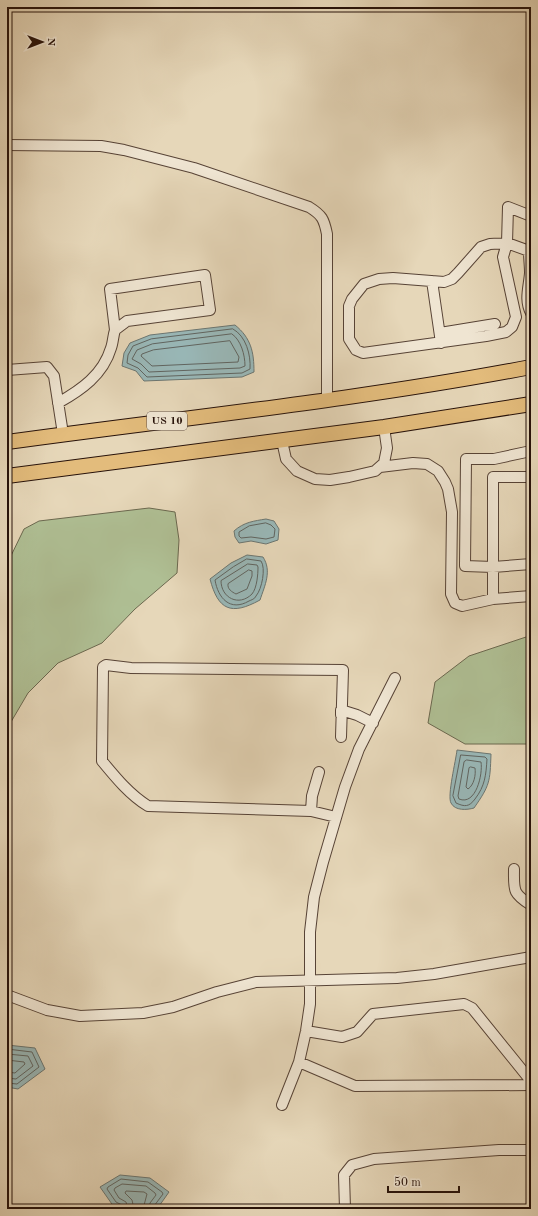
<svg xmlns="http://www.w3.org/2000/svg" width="538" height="1216" viewBox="0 0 538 1216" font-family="'Old Standard TT',serif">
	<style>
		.green { fill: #afbf94; stroke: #6b684f }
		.water { fill: #99b8b8; stroke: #6b7672 }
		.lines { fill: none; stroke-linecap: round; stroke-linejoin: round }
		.shore { stroke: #606561; stroke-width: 1 }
		.minor-casing { stroke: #574336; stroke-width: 12 }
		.highway-casing { stroke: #27120a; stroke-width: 16 }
		.minor { stroke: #efe5d2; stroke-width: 10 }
		.highway { stroke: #e3bc7c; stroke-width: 14 }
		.labels { text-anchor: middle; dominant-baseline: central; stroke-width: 4; stroke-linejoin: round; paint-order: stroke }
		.shield { fill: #efe5d2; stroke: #635146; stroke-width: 1 }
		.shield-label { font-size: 11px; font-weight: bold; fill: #27120a }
	</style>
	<rect width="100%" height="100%" fill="#e6d7b9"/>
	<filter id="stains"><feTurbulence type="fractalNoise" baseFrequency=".005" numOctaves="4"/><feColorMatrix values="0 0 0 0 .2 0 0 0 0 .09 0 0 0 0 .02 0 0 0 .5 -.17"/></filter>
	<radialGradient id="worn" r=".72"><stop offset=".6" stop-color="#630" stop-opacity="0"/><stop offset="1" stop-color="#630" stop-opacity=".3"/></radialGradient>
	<path class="green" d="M149 508 175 512 179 540 177 573 135 609 102 643 58 663 28 693 8 727 7 726V564L24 529 39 521Z
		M529 636 531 637V744H465L428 723 435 682 469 656Z"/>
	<path class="water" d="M235 325C251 338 254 352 254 372L242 377 144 381 136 371 122 366 124 353 130 343 150 335Z
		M266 519 274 521 279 529 278 540 266 544 251 541 239 543 235 537 234 531C244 522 254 521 266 519Z
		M247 555 263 557C272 571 265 585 260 600 231 616 218 610 210 579L231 563Z
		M457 750 491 754C490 782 490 785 474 808 467 810 455 811 451 803 447 796 456 760 457 750Z
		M7 1045 35 1048 45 1069 18 1089 7 1087Z
		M120 1175 150 1178 169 1192 157 1209H135L114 1207 100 1187Z"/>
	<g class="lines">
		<path class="shore" d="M233 329C246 336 251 355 250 369L242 373 147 377 138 368 127 363 128 355 133 346 151 339Z
			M232 334C241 340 245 355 245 366L240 368 149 372 141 364 132 359 137 350 152 344Z
			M230 341 239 357 238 362 152 366 141 356 142 354 153 350Z
			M266 523 271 525 275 529 274 537 266 539 251 537 241 538 239 536V532L249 526Z
			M247 559 261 561C266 568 262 589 256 596 255 599 251 600 249 601 230 612 218 598 215 580L233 567Z
			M248 564 257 565 258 567C258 574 257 588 252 594 239 607 221 598 221 581Z
			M249 570 252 571V576L247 589 236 594C232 592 227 589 228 584Z
			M461 755 485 757 487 759C486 775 485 786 475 799 469 807 465 807 456 803L453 796Z
			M467 760 481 762C483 774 476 806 459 799L458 796 464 762Z
			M471 767 475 768C476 775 474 785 468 789L466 787 469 768Z
			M7 1049 32 1052 39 1067 17 1084 7 1083
			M7 1054 28 1056 33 1066 16 1079 7 1078
			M7 1060 24 1062 25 1064 15 1073 7 1072
			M123 1209 122 1205 116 1202 107 1189 108 1187 121 1179 148 1182 162 1192 163 1194 154 1206V1209
			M128 1209 126 1202 119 1198 114 1190 115 1188 122 1184 146 1186 155 1193 156 1195 150 1203 149 1209
			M134 1209 132 1200 125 1193 126 1191 144 1192 147 1194 143 1209"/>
		<g class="minor-casing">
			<path id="minor" d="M7 145 101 146 124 150 194 168 309 207C322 215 324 219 327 234V400
				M531 216 508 207 507 243 490 244 481 247 458 273 452 279 444 282 393 278 379 279 364 284 352 299 349 306V339L356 350 363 353 486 336 506 332 512 327 516 317 503 257 507 243 529 251C529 258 530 266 530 273 529 287 524 300 531 313
				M432 281 441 343
				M440 333 495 324
				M7 370 47 367 54 376 63 434
				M58 403C81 390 103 375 111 348 113 343 113 336 115 330L127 321 210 310 205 275 110 289 115 330
				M282 441 286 459 297 471 315 479 330 480 349 477 375 471 384 463 387 448 384 427
				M380 467 413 463 427 464 438 471 445 482 448 489 452 512 451 594 455 603 462 606 493 599 531 596
				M531 477H493V567L531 564
				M493 599V567L465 566 466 459H494L531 451
				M341 715V710L357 715 373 723
				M319 772 312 796 311 811 336 817
				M311 811 148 806C130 795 116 778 102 761L103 667 106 665 131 668 343 670 341 737
				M514 869C514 890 512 893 531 905
				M7 995 47 1010 80 1016 143 1013 173 1007 217 992 256 982 397 978 434 974 531 957
				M306 1031 342 1037 357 1032 373 1014 464 1004 472 1008 531 1081
				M299 1062 355 1086 531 1085
				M282 1105 299 1062 306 1031 310 1004V932L314 897 323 862 345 787 359 749 395 678
				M345 1209 344 1175 352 1165 374 1159 499 1150H531"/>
		</g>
		<g class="highway-casing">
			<path id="highway" d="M7 442C182 418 358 400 531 367
				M7 476 384 427 531 404"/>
		</g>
		<use href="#minor" class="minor"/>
		<use href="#highway" class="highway"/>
	</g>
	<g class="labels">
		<rect class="shield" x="147" y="412" width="40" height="18" rx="3"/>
		<g class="shield-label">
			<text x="167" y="421">US 10</text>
		</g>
	</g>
	<rect width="538" height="1216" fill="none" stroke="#e6d7b9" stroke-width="24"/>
	<rect x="8" y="8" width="522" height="1200" fill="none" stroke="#27120a" stroke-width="2"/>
	<rect x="12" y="12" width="514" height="1192" fill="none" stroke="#27120a"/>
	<g transform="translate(42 42) rotate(90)" stroke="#efe5d2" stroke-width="3" paint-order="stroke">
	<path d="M0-3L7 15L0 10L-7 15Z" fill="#27120a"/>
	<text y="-6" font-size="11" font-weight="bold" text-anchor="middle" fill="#27120a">N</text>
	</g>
	<path d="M388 1186v6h71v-6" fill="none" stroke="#27120a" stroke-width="2"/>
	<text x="394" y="1186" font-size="12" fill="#27120a" stroke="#efe5d2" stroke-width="3" paint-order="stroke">50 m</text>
	<rect width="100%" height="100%" filter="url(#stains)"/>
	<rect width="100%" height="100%" fill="url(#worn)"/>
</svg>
